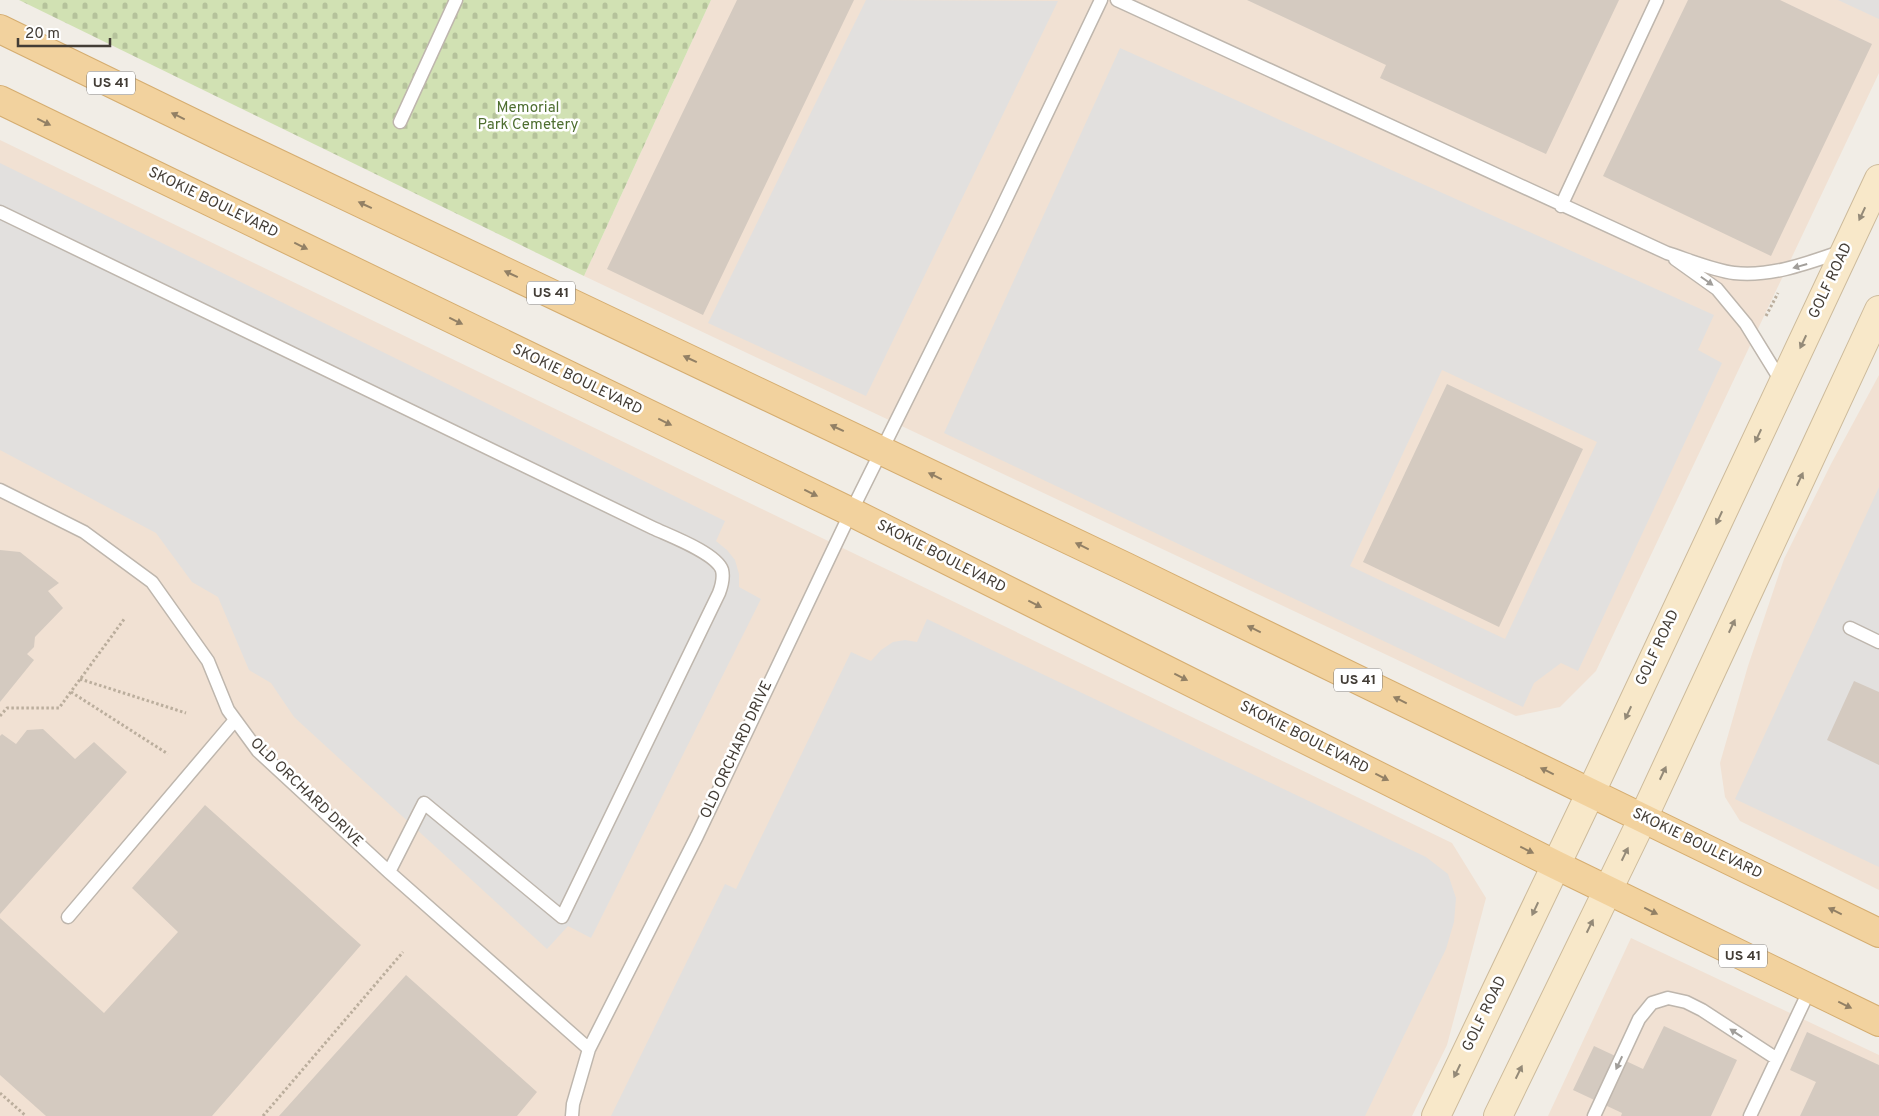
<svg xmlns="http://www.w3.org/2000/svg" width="1879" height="1116" viewBox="0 0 1879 1116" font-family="Overpass,sans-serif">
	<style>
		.commercial { fill: #f1e1d3 }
		.cemetery { fill: url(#cemetery-stones) }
		.parking { fill: #e2e0de; fill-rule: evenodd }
		.building { fill: #d4cac0 }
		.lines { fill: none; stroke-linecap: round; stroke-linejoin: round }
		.lane-casing { stroke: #beb6ad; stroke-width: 15 }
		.secondary-casing { stroke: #ccba9b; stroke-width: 30 }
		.primary-casing { stroke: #d5ad70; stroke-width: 30 }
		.path { stroke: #bbae9d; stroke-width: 3; stroke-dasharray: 2.5 2.5; stroke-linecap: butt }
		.lane { stroke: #fff; stroke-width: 12 }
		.secondary { stroke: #f8e8c9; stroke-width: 28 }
		.primary { stroke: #f2d29e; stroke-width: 28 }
		.oneway { fill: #928065 }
		.oneway2 { fill: #948a78 }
		.oneway3 { fill: #a19e9a }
		.labels { text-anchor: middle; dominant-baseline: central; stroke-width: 5; stroke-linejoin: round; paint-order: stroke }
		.shield { fill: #fff; stroke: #7b7772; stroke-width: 1 }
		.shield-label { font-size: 14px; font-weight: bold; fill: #433d36 }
		.park-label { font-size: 15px; fill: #4e6e30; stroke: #fff }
		.street-label { font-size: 15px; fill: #433d36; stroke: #fff }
	</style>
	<defs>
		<pattern id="cemetery-stones" width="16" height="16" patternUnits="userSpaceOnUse" patternTransform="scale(1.25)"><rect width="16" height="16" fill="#d1e1b3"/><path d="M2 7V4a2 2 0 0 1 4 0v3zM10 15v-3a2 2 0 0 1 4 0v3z" fill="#b5c29b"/></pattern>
	</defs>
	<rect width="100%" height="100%" fill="#f1ede6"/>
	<path class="commercial" d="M711 0H1879V73L1596 671 1560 707 1516 716 584 276Z
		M0 140 1452 843 1486 898 1447 1045 1412 1116H0Z
		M1879 375V890L1740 821 1725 797 1720 763 1748 666 1784 559 1831 464Z
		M1631 938 1879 1055V1116H1548Z"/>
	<path class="cemetery" d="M19 0H711L584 276Z"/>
	<path class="parking" d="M866 0 1058 1 866 396 708 323Z
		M1838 0H1879V19Z
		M1120 48 1714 315 1698 350 1722 363 1578 671 1561 663 1534 683 1523 707 944 433ZM1442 370 1597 442 1505 639 1350 566Z
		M0 163 725 521 716 541 727 550 735 560 739 574V587L761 599 591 938 568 926 547 949 294 717 271 683 249 670 218 597 192 582 156 533 0 450Z
		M1879 487V867L1735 799Z
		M927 619 1426 857 1448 874 1456 898 1454 922 1446 949 1365 1116H611L725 884 736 889 851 652 871 661 881 650 893 642 905 640 917 642Z"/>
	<path class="building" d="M737 0H854L703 315 607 269Z
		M1247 0H1619L1546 154 1380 78 1386 65Z
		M1688 0H1780L1872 44 1771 256 1603 176Z
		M1447 384 1583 449 1499 627 1363 562Z
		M0 550 20 552 59 583 48 591 63 608 35 637 34 647 27 654 34 660 0 702Z
		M1854 681 1879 692V765L1827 740Z
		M43 729 75 759 94 742 127 772 0 914V736L2 734 16 744 27 730Z
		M205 805 361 945 212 1116H46L0 1075V918L104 1013 178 932 132 888Z
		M406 975 537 1092 517 1116H279Z
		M1664 1026 1737 1060 1711 1116H1621L1622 1113 1573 1090 1594 1046 1643 1069Z
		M1807 1032 1879 1065V1116H1800L1816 1082 1790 1070Z"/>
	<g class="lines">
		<g class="lane-casing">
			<path id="lane" d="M1117 0 1667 253C1686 259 1715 271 1734 273 1772 277 1808 263 1843 251
				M400 122 456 0
				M1561 206 1657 0
				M0 212 653 528C670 536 716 553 722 570 724 578 722 585 719 593L562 917 424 803 389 872
				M1675 259 1717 289 1746 324 1783 384
				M0 490 84 532 152 582 208 661 228 710 258 751 389 872 589 1049
				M1850 628 1879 642
				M68 917 235 720
				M572 1116 573 1104 589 1049 697 836 851 512 995 222 1101 0
				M1594 1116 1639 1019 1652 1003 1668 998 1686 1002 1702 1010 1777 1059
				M1750 1116 1810 989"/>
		</g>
		<g class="secondary-casing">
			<path id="secondary" d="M1436 1116 1591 792 1879 179
				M1498 1116 1643 818 1879 310"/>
		</g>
		<g class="primary-casing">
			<path id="primary" d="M0 29 222 137 1126 567 1879 933
				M0 100 851 512 1556 865 1879 1022"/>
		</g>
		<path class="path" d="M1766 316 1778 293
			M80 679 186 713
			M71 692 168 754
			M0 716 7 708H59L125 618
			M0 1093 26 1116
			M263 1116 403 952"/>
		<use href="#lane" class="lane"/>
		<use href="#secondary" class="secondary"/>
		<use href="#primary" class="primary"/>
	</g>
	<defs><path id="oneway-solid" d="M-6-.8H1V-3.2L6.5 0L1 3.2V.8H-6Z" transform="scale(1.25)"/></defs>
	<g class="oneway">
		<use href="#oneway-solid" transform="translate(178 116) rotate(-154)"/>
		<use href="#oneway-solid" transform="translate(44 122) rotate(26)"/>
		<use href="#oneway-solid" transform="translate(365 205) rotate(-155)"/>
		<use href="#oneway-solid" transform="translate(301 246) rotate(26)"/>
		<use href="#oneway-solid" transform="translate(511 274) rotate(-155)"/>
		<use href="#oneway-solid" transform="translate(456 321) rotate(26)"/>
		<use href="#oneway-solid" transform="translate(690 359) rotate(-155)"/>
		<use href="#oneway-solid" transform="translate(665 422) rotate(26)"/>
		<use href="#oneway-solid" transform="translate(837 428) rotate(-155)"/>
		<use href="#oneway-solid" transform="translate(935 476) rotate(-154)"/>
		<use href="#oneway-solid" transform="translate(811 493) rotate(26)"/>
		<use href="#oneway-solid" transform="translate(1082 546) rotate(-154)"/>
		<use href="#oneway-solid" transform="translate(1035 604) rotate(27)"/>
		<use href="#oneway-solid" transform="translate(1254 629) rotate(-154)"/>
		<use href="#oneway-solid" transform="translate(1181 677) rotate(27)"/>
		<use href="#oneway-solid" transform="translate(1400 700) rotate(-154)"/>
		<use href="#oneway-solid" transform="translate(1547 771) rotate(-154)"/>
		<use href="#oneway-solid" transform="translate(1382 777) rotate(27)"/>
		<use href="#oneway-solid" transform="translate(1527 850) rotate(26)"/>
		<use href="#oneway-solid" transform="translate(1651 911) rotate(26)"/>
		<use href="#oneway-solid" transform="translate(1835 911) rotate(-154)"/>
		<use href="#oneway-solid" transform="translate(1845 1005) rotate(26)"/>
	</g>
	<g class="oneway2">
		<use href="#oneway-solid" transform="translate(1862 214) rotate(115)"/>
		<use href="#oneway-solid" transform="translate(1803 342) rotate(115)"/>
		<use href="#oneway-solid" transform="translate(1758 436) rotate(115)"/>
		<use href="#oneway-solid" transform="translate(1800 479) rotate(-65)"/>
		<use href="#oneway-solid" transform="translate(1719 518) rotate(115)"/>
		<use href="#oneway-solid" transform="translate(1732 626) rotate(-65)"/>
		<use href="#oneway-solid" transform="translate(1628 713) rotate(115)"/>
		<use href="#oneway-solid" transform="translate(1663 773) rotate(-65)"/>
		<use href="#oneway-solid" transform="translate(1625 854) rotate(-64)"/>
		<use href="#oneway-solid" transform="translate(1535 909) rotate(115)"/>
		<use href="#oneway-solid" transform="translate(1590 926) rotate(-64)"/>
		<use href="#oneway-solid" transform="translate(1457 1071) rotate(116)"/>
		<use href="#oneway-solid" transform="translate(1519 1072) rotate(-64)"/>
	</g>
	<g class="oneway3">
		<use href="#oneway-solid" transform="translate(1800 266) rotate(164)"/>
		<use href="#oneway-solid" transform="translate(1707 281) rotate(35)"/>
		<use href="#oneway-solid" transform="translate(1736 1033) rotate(-147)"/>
		<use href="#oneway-solid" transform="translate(1619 1063) rotate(115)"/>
	</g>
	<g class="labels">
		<g class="shield">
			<rect x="87" y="71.5" width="48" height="23" rx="4"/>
			<rect x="527" y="281.5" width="48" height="23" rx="4"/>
			<rect x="1334" y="668.5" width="48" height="23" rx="4"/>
			<rect x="1719" y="944.5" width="48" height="23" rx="4"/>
		</g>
		<g class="shield-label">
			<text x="111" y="83">US 41</text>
			<text x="551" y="293">US 41</text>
			<text x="1358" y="680">US 41</text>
			<text x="1743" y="956">US 41</text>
		</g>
		<g class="park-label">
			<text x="528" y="108">Memorial<tspan x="528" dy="17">Park Cemetery</tspan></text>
		</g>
		<g class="street-label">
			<text transform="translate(213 203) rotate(26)">SKOKIE BOULEVARD</text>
			<text transform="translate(1831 281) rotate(-65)">GOLF ROAD</text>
			<text transform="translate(577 380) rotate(26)">SKOKIE BOULEVARD</text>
			<text transform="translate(941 557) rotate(27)">SKOKIE BOULEVARD</text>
			<text transform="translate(1658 648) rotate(-65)">GOLF ROAD</text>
			<text transform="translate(1304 738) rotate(27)">SKOKIE BOULEVARD</text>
			<text transform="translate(737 750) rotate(-65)">OLD ORCHARD DRIVE</text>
			<text transform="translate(306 793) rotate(44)">OLD ORCHARD DRIVE</text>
			<text transform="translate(1697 844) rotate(26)">SKOKIE BOULEVARD</text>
			<text transform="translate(1485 1014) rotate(-64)">GOLF ROAD</text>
		</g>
	</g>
	<path d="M18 38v8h92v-8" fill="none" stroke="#433d36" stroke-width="2.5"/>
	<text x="25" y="38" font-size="15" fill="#433d36" stroke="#ffffff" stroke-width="4" paint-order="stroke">20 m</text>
</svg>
